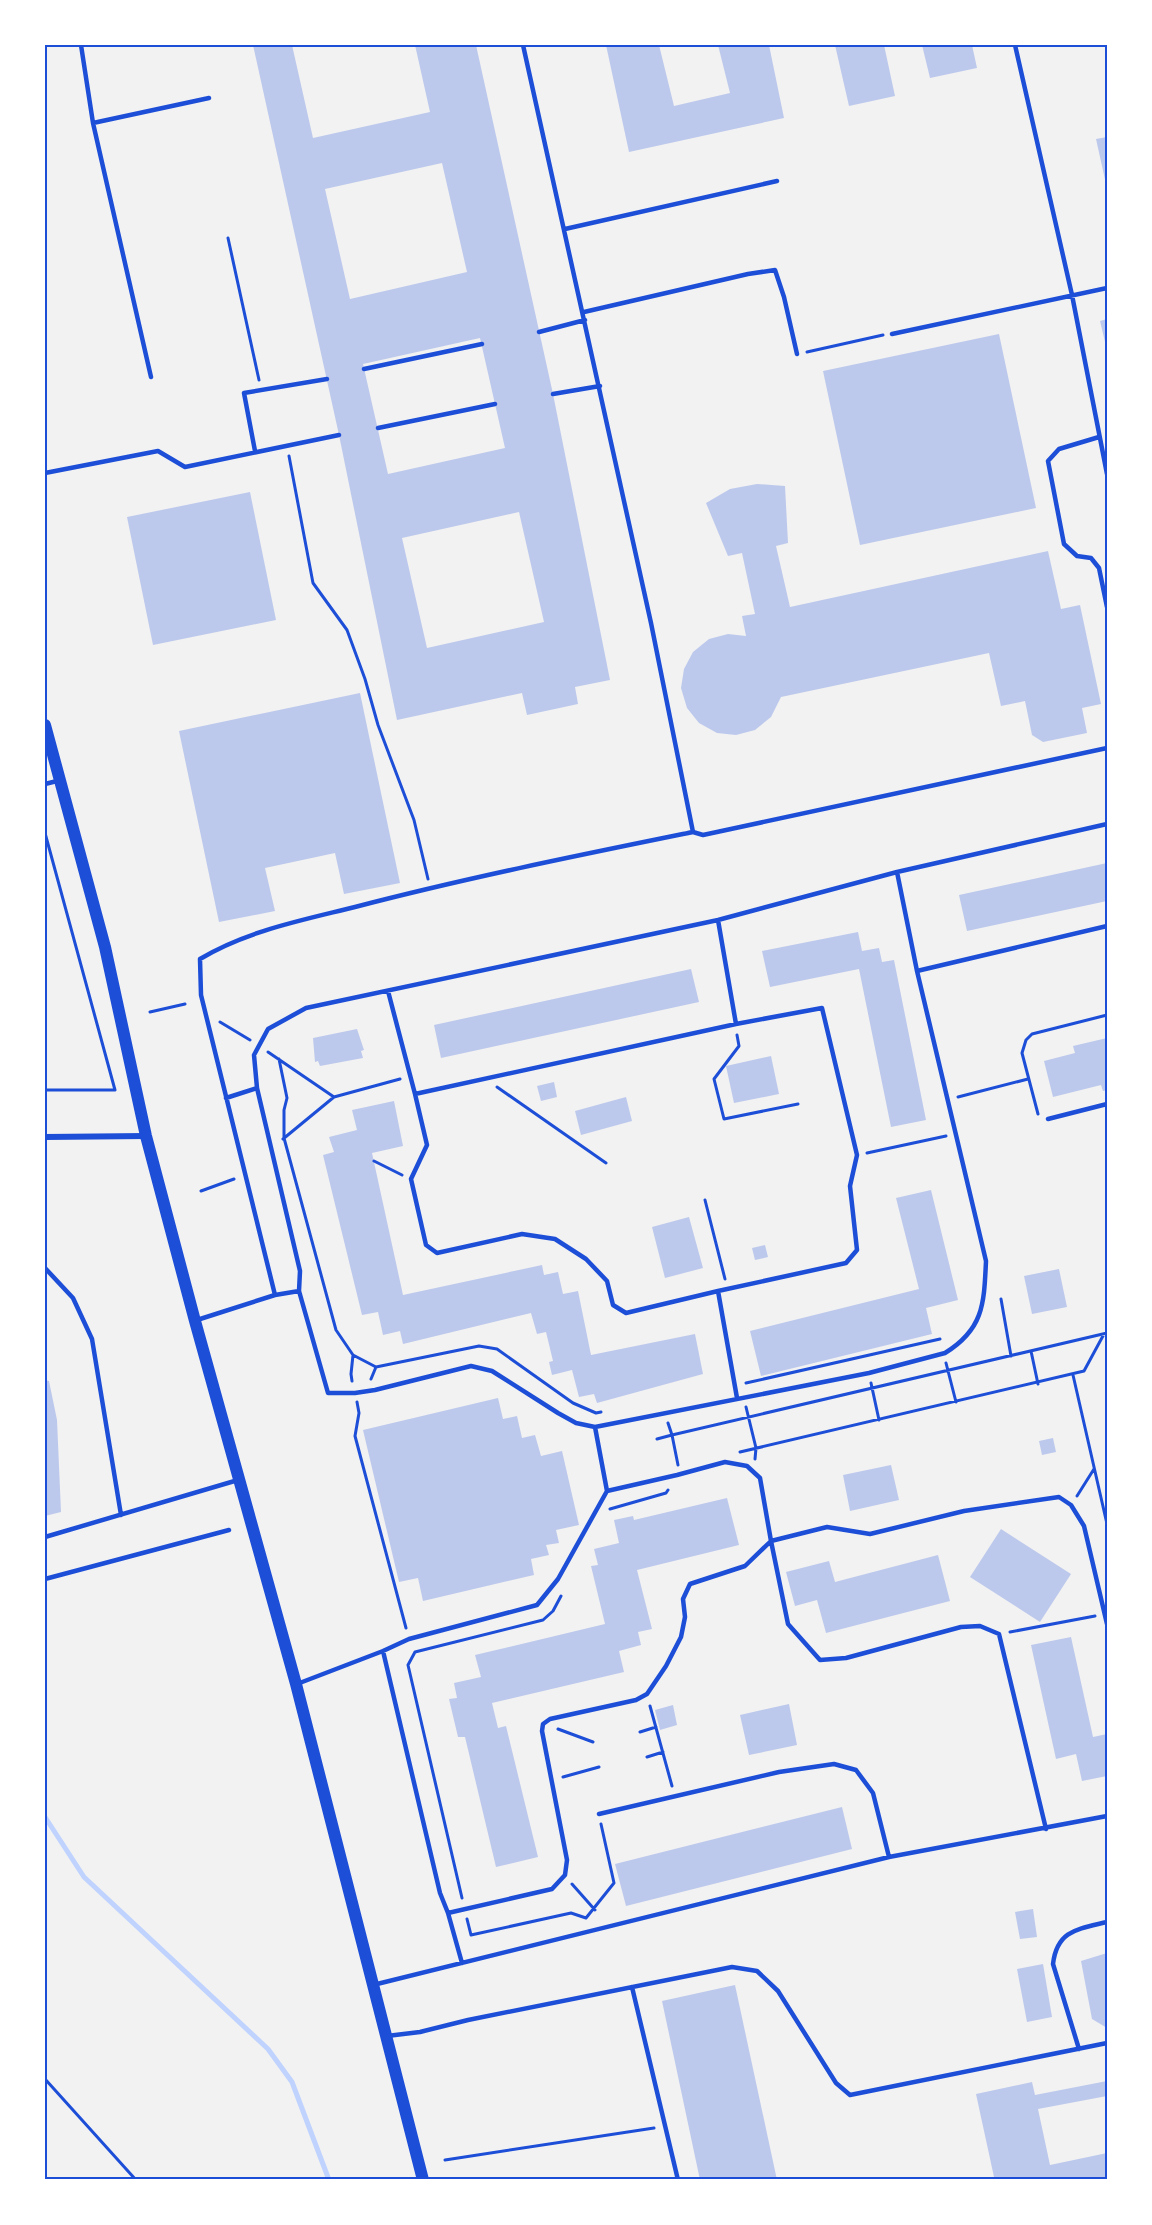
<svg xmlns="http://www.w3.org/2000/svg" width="1152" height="2225" viewBox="0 0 1152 2225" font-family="Barlow,sans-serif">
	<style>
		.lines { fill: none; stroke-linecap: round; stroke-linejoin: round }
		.stream { stroke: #bfd3fe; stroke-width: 5 }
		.building { fill: #bdc9ec; fill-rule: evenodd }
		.path { stroke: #1d4ed8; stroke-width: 3 }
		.service { stroke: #1d4ed8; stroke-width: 4.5 }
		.minor { stroke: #1d4ed8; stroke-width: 6 }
		.secondary { stroke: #1d4ed8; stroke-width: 12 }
		.neatline { fill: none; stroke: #1d4ed8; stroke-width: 2 }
	</style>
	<rect width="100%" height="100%" fill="#f2f2f2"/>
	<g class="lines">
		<path class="stream" d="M45 1817 84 1877 268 2049 292 2082 329 2180"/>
	</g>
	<path class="building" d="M253 45H292L313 138 430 112 415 45H476L553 394 610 680 575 687 578 704 527 715 522 693 397 720 339 435ZM442 163 467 272 350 299 325 189ZM480 338 505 448 388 474 363 364ZM519 512 544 622 427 648 402 538Z
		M606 45H659L674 106 730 93 718 45H769L784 118 629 152Z
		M835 45H884L895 96 849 106Z
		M922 45H972L977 68 930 78Z
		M1107 137V184H1106L1096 139Z
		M1107 319V346H1106L1100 321Z
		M999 334 1036 508 860 545 823 371Z
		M757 484 785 486 788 543 776 546 790 607 1048 551 1061 609 1080 605 1101 704 1082 708 1087 733 1043 742 1032 735 1025 701 1001 706 989 653 781 697 771 717 755 730 736 735 717 733 699 723 687 708 681 688 684 669 693 652 709 639 728 634 746 636 742 616 755 614 742 553 728 556 706 503 730 489Z
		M250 492 276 620 153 645 127 517Z
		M360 693 400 883 344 894 335 853 265 868 275 911 219 922 179 731Z
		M1107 863V901L967 931 959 895Z
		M858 932 862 951 879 948 882 962 894 960 926 1120 891 1127 859 969 770 987 762 951Z
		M691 969 699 1002 441 1058 434 1025Z
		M357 1029 364 1050 361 1051 363 1058 320 1066 318 1061 315 1062 313 1038Z
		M1107 1038V1090L1103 1091 1101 1085 1053 1097 1044 1061 1075 1053 1073 1046Z
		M771 1056 779 1094 734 1103 726 1066Z
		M554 1082 557 1097 541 1101 537 1086Z
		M626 1097 632 1121 581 1135 575 1111Z
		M394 1101 403 1146 372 1153 403 1295 542 1265 544 1275 558 1272 563 1294 578 1291 591 1355 695 1334 703 1374 597 1403 594 1394 579 1397 572 1370 552 1375 549 1362 553 1361 546 1332 537 1334 531 1313 403 1344 400 1331 383 1335 378 1312 362 1315 323 1155 334 1152 329 1137 357 1130 352 1110Z
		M931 1190 958 1300 926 1308 932 1334 761 1376 750 1331 919 1289 896 1198Z
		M689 1217 703 1268 665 1278 652 1227Z
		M765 1245 768 1257 755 1260 752 1248Z
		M1059 1269 1067 1307 1032 1314 1024 1276Z
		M45 1380 49 1381 57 1420 61 1512 45 1516Z
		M498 1398 503 1419 517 1416 522 1438 535 1435 541 1456 562 1451 579 1525 556 1530 559 1543 546 1545 549 1555 531 1559 534 1575 423 1601 418 1578 399 1582 363 1430Z
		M1053 1438 1056 1452 1042 1455 1039 1441Z
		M891 1465 899 1500 850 1511 843 1475Z
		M727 1498 739 1545 637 1570 652 1629 638 1632 641 1645 619 1651 624 1672 492 1703 498 1728 506 1726 538 1857 496 1867 465 1737H458L449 1699 457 1698 454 1683 481 1677 475 1655 605 1624 591 1566 598 1565 594 1549 619 1543 614 1520 633 1516 634 1520Z
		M1001 1529 1071 1574 1040 1622 970 1577Z
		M938 1555 950 1601 826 1633 817 1600 795 1606 786 1572 829 1561 835 1582Z
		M1071 1637 1093 1737 1107 1734V1776L1082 1781 1076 1754 1056 1759 1031 1645Z
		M789 1704 797 1745 749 1755 740 1715Z
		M673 1705 677 1725 660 1730 655 1710Z
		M842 1807 852 1849 626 1906 615 1864Z
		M1033 1909 1037 1937 1020 1939 1015 1912Z
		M1107 1953V2028L1092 2019 1081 1961Z
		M1043 1964 1052 2017 1027 2022 1017 1969Z
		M735 1985 777 2180H700L662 2001Z
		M1107 2081V2096L1038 2109 1050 2165 1107 2153V2180H984L994 2177 976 2094 1032 2082 1035 2095Z"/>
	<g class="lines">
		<path class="path" d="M228 238 259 380
			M807 352 883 335
			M289 456 313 583 347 630 365 679 378 725 414 820 428 879
			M45 833 115 1090H45
			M150 1012 185 1004
			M220 1022 250 1040
			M737 1035 739 1046 714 1079 724 1119 798 1104
			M268 1052 334 1097
			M279 1059 287 1098 284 1110V1138L336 1330 353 1355 376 1367 479 1346 497 1349 573 1403 596 1413 601 1412
			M497 1087 606 1163
			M958 1097 1028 1079
			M1038 1114 1022 1053 1026 1040 1032 1034 1107 1015
			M283 1139 334 1097 400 1079
			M867 1153 946 1136
			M374 1161 402 1175
			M201 1191 234 1179
			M705 1200 725 1279
			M1001 1299 1011 1356
			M1031 1351 1038 1384
			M946 1363 956 1402
			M1073 1375 1107 1524
			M371 1379 376 1367
			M352 1381 351 1374 353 1355
			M746 1383 940 1339
			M871 1383 879 1420
			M357 1402 359 1413 355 1436 406 1628
			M746 1407 756 1448 755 1459
			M668 1423 672 1435 1107 1333
			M657 1439 672 1435 678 1465
			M740 1452 1084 1371 1104 1334
			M1077 1496 1094 1469
			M610 1509 666 1493 668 1490
			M1010 1632 1095 1616
			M650 1706 672 1786
			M558 1729 593 1742
			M640 1732 656 1727
			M647 1757 663 1752
			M563 1777 599 1767
			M572 1884 595 1910
			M462 1898 408 1665 415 1652 543 1620 553 1611 561 1596
			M467 1919 471 1935
			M471 1935 571 1913 586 1918 614 1883 601 1824
			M45 2079 136 2180
			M445 2160 654 2128"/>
		<path class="service" d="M81 45 93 123 151 377
			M523 45 651 623 693 832 703 835 1107 748
			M1015 45 1072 295 1107 474
			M93 123 209 98
			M565 229 777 181
			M584 312 748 274 775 270 784 297 797 354
			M539 332 585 320
			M892 334 1107 288
			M364 369 482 344
			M553 394 600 386
			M378 428 495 404
			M1099 437 1059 449 1048 461 1064 544 1077 556 1091 558 1099 568 1107 607
			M255 451 244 393 327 379
			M45 473 158 451 185 467 339 435
			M45 784 57 781
			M897 872 917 971 986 1261C984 1303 984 1329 945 1353L869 1373 595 1427 576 1423 558 1413 492 1371 471 1366 375 1390 355 1393H328L299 1291 300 1271 257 1088 254 1055 268 1029 306 1008 718 920 897 872 1107 824
			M718 920 736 1024
			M917 971 1107 926
			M388 991 415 1094
			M226 1098 257 1088
			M1048 1119 1107 1104
			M45 1268 73 1298 92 1339 121 1515
			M718 1291 626 1313 613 1305 607 1281 586 1259 555 1239 522 1234 437 1253 426 1245 411 1179 427 1145 415 1094 736 1024 822 1008 857 1155 850 1186 857 1250 846 1263 718 1291 737 1398
			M275 1295 201 995 200 959C246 931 303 920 355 907 466 878 580 855 693 832
			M197 1320 275 1295 299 1291
			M595 1427 607 1491
			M45 1537 238 1480
			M45 1579 229 1530
			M383 1651 409 1639 537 1605 558 1579 607 1491 677 1475 725 1462 747 1466 760 1478 771 1541 745 1566 690 1584 683 1599 685 1617 681 1637 666 1666 647 1694 636 1700 550 1719 543 1724 542 1731 567 1860 565 1875 552 1889 448 1913
			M297 1684 383 1651 440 1893 448 1913 462 1963
			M599 1814 779 1772 834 1764 856 1770 873 1793 889 1857
			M1046 1829 999 1634 980 1626 961 1627 846 1658 820 1660 788 1624 771 1541 827 1527 870 1534 964 1511 1059 1497 1071 1505 1084 1526 1107 1624
			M373 1985 889 1857 1107 1816
			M632 1987 678 2180
			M387 2036 420 2032 468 2020 732 1967 757 1971 778 1991 836 2083 850 2095 1107 2043
			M1079 2049 1053 1964C1057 1930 1078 1929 1107 1922"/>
		<path class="minor" d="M45 1137 146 1136"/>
		<path class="secondary" d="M45 725 105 947 146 1136 195 1321 296 1684 423 2180"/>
	</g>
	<rect width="1152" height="2225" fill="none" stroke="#ffffff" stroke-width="93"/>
	<rect x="46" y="46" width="1060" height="2132" class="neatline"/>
</svg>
